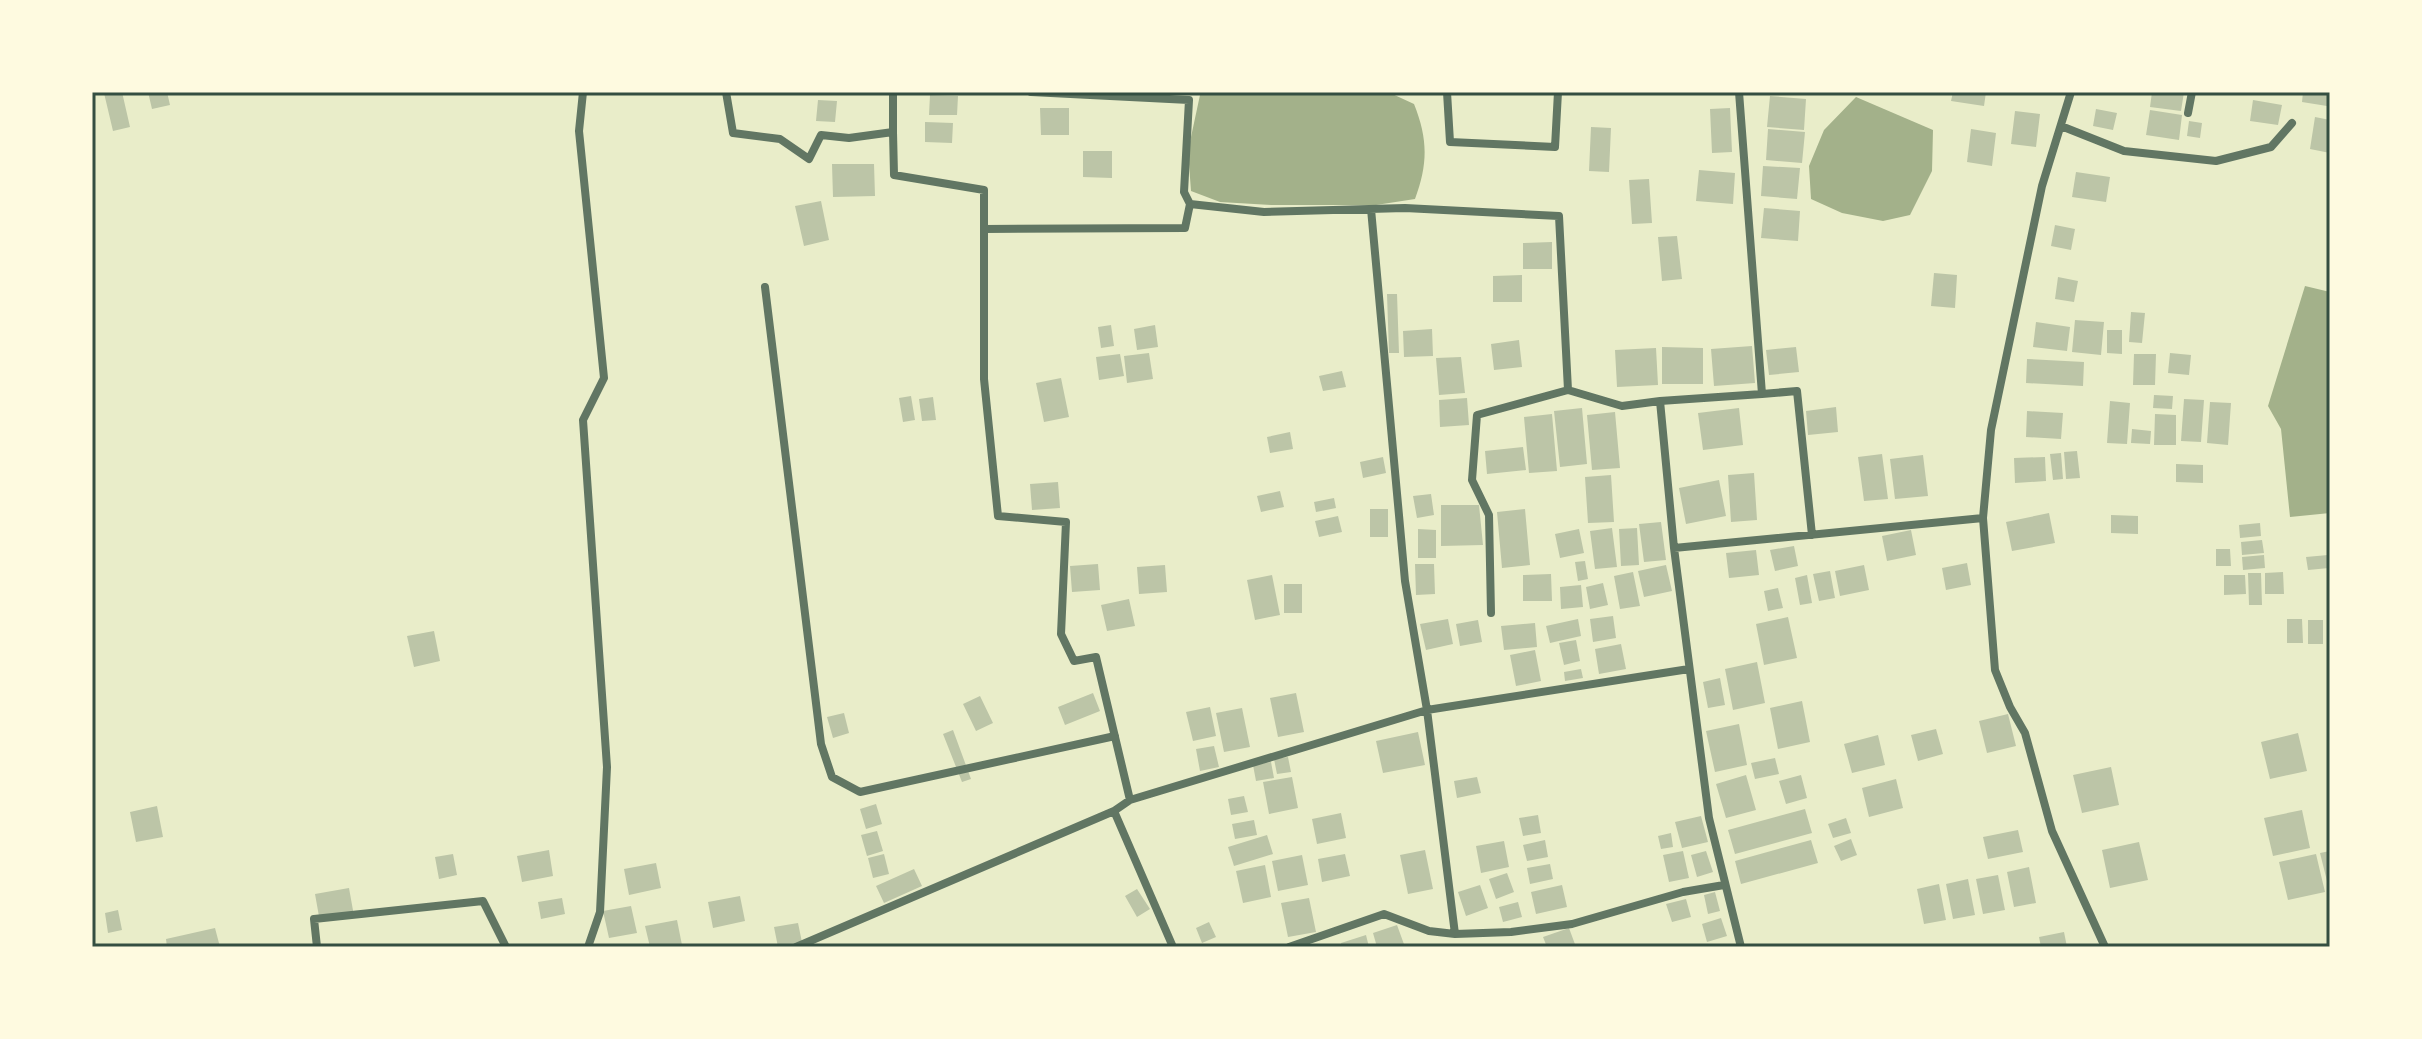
<svg xmlns="http://www.w3.org/2000/svg" width="2422" height="1039" viewBox="0 0 2422 1039" font-family="'Nunito Sans',sans-serif">
	<style>
		.water { fill: #a3b18a }
		.building { fill: #bcc5a7 }
		.lines { fill: none; stroke-linecap: round; stroke-linejoin: round }
		.minor { stroke: #617663; stroke-width: 8 }
		.neatline { fill: none; stroke: #344e41; stroke-width: 3 }
	</style>
	<rect width="100%" height="100%" fill="#e9edc9"/>
	<path class="water" d="M1204 92H1388L1414 104C1428 139 1428 164 1415 199L1376 205H1271L1220 202 1191 191 1188 151 1200 95Z
		M1856 97 1933 130 1932 171 1910 215 1883 221 1842 213 1811 199 1809 166 1824 130Z
		M2305 286 2330 292V513L2290 517 2281 429 2268 406Z"/>
	<path class="building" d="M122 92 130 127 113 131 104 93Z
		M148 92H167L170 105 152 109Z
		M1953 92H1986L1984 106 1951 101Z
		M2152 92H2184L2181 111 2150 107Z
		M2303 92H2329L2327 106 2302 102Z
		M930 95 958 96 957 115H929Z
		M1770 96 1806 99 1804 130 1767 127Z
		M818 100 837 101 835 122 816 121Z
		M2253 100 2282 105 2278 125 2250 121Z
		M1040 108H1069V135H1041Z
		M1730 108 1732 152 1712 153 1710 109Z
		M2096 109 2117 113 2113 130 2093 126Z
		M2150 110 2182 115 2179 140 2146 135Z
		M2015 111 2040 114 2036 147 2011 144Z
		M2315 117 2330 120V153L2310 149Z
		M2189 121 2202 123 2200 138 2187 136Z
		M925 122 953 123 952 143 925 142Z
		M1591 127 1611 128 1609 172 1589 171Z
		M1768 129 1805 132 1802 163 1766 160Z
		M1971 129 1996 133 1992 166 1967 162Z
		M1083 151H1112V178L1083 177Z
		M832 164H874L875 196 833 197Z
		M1763 166 1800 168 1797 199 1761 196Z
		M1699 170 1735 173 1733 204 1696 201Z
		M2076 172 2110 177 2106 202 2072 197Z
		M1649 179 1652 223 1632 224 1629 180Z
		M821 201 829 240 804 246 795 206Z
		M1764 208 1800 211 1798 241 1761 238Z
		M2055 225 2075 229 2071 250 2051 246Z
		M1677 236 1682 279 1662 281 1658 237Z
		M1552 242V269H1523V243Z
		M1934 273 1957 275 1955 308 1931 306Z
		M1522 275V302H1493V276Z
		M2058 277 2078 281 2074 302 2055 299Z
		M1387 294H1397L1399 353H1389Z
		M2131 312 2145 313 2142 343 2129 342Z
		M2075 320 2104 322 2101 355 2072 352Z
		M2036 322 2070 327 2067 351 2033 347Z
		M1111 325 1114 346 1101 348 1098 327Z
		M1155 325 1158 347 1137 350 1134 329Z
		M1432 329 1433 356 1404 357 1403 331Z
		M2107 330H2122V354L2107 353Z
		M1519 340 1522 367 1494 370 1491 344Z
		M1752 346 1755 383 1714 386 1711 349Z
		M1662 347 1703 348V384H1662Z
		M1796 347 1799 372 1769 375 1766 350Z
		M1656 348 1658 385 1617 387 1615 350Z
		M1149 353 1153 379 1127 383 1124 356Z
		M2170 353 2191 355 2189 375 2168 373Z
		M1120 354 1124 376 1099 380 1096 357Z
		M2134 354H2156L2155 385H2133Z
		M1461 357 1465 393 1439 395 1436 358Z
		M2027 359 2084 362 2083 386 2026 383Z
		M1342 371 1346 387 1323 391 1319 376Z
		M1061 378 1069 417 1044 422 1036 383Z
		M2154 395 2173 396 2172 409 2153 408Z
		M911 396 915 420 903 422 899 398Z
		M933 397 936 420 922 421 919 399Z
		M1467 398 1469 425 1440 427 1439 400Z
		M2184 399 2204 400 2201 442 2181 441Z
		M2110 401 2130 403 2127 444 2107 443Z
		M2210 402 2231 403 2228 445 2207 443Z
		M1836 407 1838 432 1808 435 1806 411Z
		M1582 408 1587 464 1560 467 1554 411Z
		M1739 408 1743 445 1703 450 1698 413Z
		M2027 411 2063 413 2061 439 2026 437Z
		M1615 412 1620 468 1592 470 1587 415Z
		M1552 414 1557 471 1529 473 1524 417Z
		M2155 414 2176 415V445H2154Z
		M2132 429 2151 431 2150 444 2131 443Z
		M1290 432 1293 449 1270 453 1267 437Z
		M1523 447 1526 470 1487 474 1485 451Z
		M2077 451 2080 478 2066 479 2064 452Z
		M2061 453 2063 479 2053 480 2050 454Z
		M1882 454 1888 499 1864 501 1858 457Z
		M1923 455 1928 496 1895 499 1890 459Z
		M1383 457 1386 473 1363 478 1360 462Z
		M2045 457 2046 481 2015 483 2014 458Z
		M2176 464 2203 465V483L2176 482Z
		M1754 473 1757 520 1731 522 1728 475Z
		M1611 475 1614 522 1588 523 1585 477Z
		M1719 480 1726 516 1686 524 1679 488Z
		M1058 482 1060 508 1032 510 1030 484Z
		M1280 491 1284 507 1261 512 1257 496Z
		M1431 494 1434 515 1417 518 1413 496Z
		M1334 498 1336 508 1316 512 1314 502Z
		M1441 505H1479L1483 545 1441 546Z
		M1370 509H1388V537H1370Z
		M1525 509 1530 565 1502 568 1497 512Z
		M2049 513 2055 543 2012 551 2006 522Z
		M2111 515 2138 516V534L2111 533Z
		M1338 516 1342 532 1319 537 1315 521Z
		M1661 522 1666 560 1644 562 1639 524Z
		M2260 523 2261 536 2240 538 2239 525Z
		M1612 528 1617 567 1595 569 1590 531Z
		M1637 528 1639 565 1621 566 1619 529Z
		M1418 529 1436 530V558H1418Z
		M1579 529 1584 553 1560 558 1555 534Z
		M1911 530 1916 555 1887 561 1882 536Z
		M2262 540 2264 553 2242 555 2241 542Z
		M1794 546 1798 566 1775 571 1770 550Z
		M2216 549H2230L2231 566H2216Z
		M1756 550 1759 575 1729 578 1726 553Z
		M2264 555 2265 568 2243 570 2242 557Z
		M2328 555 2329 568 2308 570 2306 557Z
		M1585 561 1588 579 1578 581 1575 562Z
		M1967 563 1971 585 1946 590 1942 568Z
		M1098 564 1100 590 1072 592 1070 566Z
		M1415 564H1434L1435 594 1416 595Z
		M1165 565 1167 592 1139 594 1137 567Z
		M1666 565 1672 591 1644 597 1638 571Z
		M1864 565 1869 590 1840 596 1835 571Z
		M1830 571 1835 598 1819 601 1813 574Z
		M1633 572 1640 606 1620 609 1614 576Z
		M2283 572 2284 594H2265V573Z
		M2248 573H2261L2262 605H2249Z
		M1551 574 1552 601H1523V575Z
		M1272 575 1280 615 1255 620 1247 580Z
		M1807 575 1812 603 1800 605 1795 578Z
		M2224 575H2245L2246 594 2224 595Z
		M1603 583 1608 605 1590 609 1586 587Z
		M1284 584H1302V613H1284Z
		M1581 585 1583 607 1561 609 1560 587Z
		M1778 588 1783 608 1768 611 1764 591Z
		M1129 599 1135 626 1107 631 1101 605Z
		M1613 616 1616 638 1593 642 1590 619Z
		M1788 617 1797 658 1764 665 1756 624Z
		M1448 619 1453 644 1426 650 1420 624Z
		M1578 619 1581 636 1550 643 1546 626Z
		M2287 619H2302L2303 643H2287Z
		M1478 620 1482 642 1460 646 1456 624Z
		M2308 620H2323V644H2308Z
		M1535 623 1537 647 1504 650 1501 626Z
		M434 631 440 661 414 667 407 636Z
		M1576 640 1580 661 1564 665 1559 643Z
		M1621 644 1626 669 1599 674 1595 649Z
		M1535 650 1541 681 1516 686 1510 655Z
		M1757 662 1765 703 1733 710 1725 669Z
		M1581 669 1583 678 1565 681 1564 672Z
		M1720 678 1725 705 1708 708 1703 682Z
		M1093 693 1100 711 1065 725 1058 707Z
		M1296 693 1304 732 1278 737 1270 698Z
		M980 696 993 723 976 731 963 704Z
		M1802 701 1810 742 1778 749 1770 708Z
		M1210 707 1216 736 1193 741 1186 712Z
		M1242 708 1250 747 1224 752 1216 713Z
		M844 713 849 733 833 738 827 717Z
		M2008 714 2016 746 1987 753 1979 721Z
		M1739 724 1747 765 1715 772 1706 731Z
		M1936 729 1943 754 1918 761 1911 735Z
		M953 730 971 779 962 782 943 734Z
		M1418 732 1425 765 1383 773 1376 741Z
		M2298 733 2307 771 2270 779 2261 742Z
		M1878 735 1885 765 1852 773 1844 744Z
		M1214 746 1219 767 1200 771 1196 749Z
		M1288 757 1291 772 1277 774 1274 759Z
		M1775 758 1779 774 1755 779 1751 763Z
		M1271 762 1274 778 1256 781 1253 765Z
		M2111 767 2119 805 2082 813 2073 775Z
		M1746 775 1756 810 1726 818 1716 784Z
		M1801 775 1807 798 1786 804 1779 781Z
		M1292 777 1298 808 1269 814 1263 782Z
		M1477 777 1481 793 1457 798 1454 781Z
		M1896 779 1903 808 1869 817 1862 788Z
		M1244 796 1248 812 1231 815 1228 799Z
		M876 804 882 824 866 829 860 809Z
		M157 806 163 837 136 842 130 812Z
		M1805 809 1812 833 1735 854 1728 830Z
		M2302 810 2310 848 2273 856 2264 818Z
		M1341 813 1346 838 1317 844 1312 819Z
		M1538 815 1541 833 1523 836 1519 818Z
		M1701 816 1708 842 1682 848 1675 822Z
		M1846 818 1851 833 1833 838 1828 824Z
		M1254 820 1257 835 1235 839 1232 824Z
		M2018 830 2023 852 1988 859 1983 837Z
		M877 831 883 851 867 856 861 835Z
		M1671 833 1673 847 1661 849 1658 836Z
		M1267 835 1273 854 1234 866 1228 847Z
		M1851 839 1857 855 1841 861 1834 846Z
		M1545 840 1548 857 1527 861 1523 845Z
		M1811 840 1818 863 1741 884 1735 861Z
		M1504 841 1509 867 1481 873 1476 846Z
		M2139 842 2148 880 2110 888 2102 850Z
		M549 850 553 876 522 882 517 856Z
		M1425 850 1433 889 1408 894 1400 855Z
		M1683 851 1689 878 1669 882 1663 855Z
		M1706 851 1713 872 1697 877 1691 855Z
		M2330 851V889H2329L2320 853Z
		M453 854 457 875 439 879 435 857Z
		M884 854 889 874 873 878 868 858Z
		M1345 854 1350 876 1322 882 1318 859Z
		M2316 854 2325 892 2288 900 2279 862Z
		M1302 855 1308 885 1278 891 1272 861Z
		M656 863 661 888 629 895 624 869Z
		M1550 864 1553 879 1530 884 1527 868Z
		M1265 865 1271 897 1243 903 1236 871Z
		M2029 867 2036 903 2014 907 2007 872Z
		M914 869 922 886 884 903 876 886Z
		M1507 873 1514 892 1496 899 1489 879Z
		M1998 875 2005 910 1983 914 1976 879Z
		M1968 879 1975 915 1953 919 1946 884Z
		M1939 884 1946 920 1924 924 1917 889Z
		M1480 885 1488 908 1466 916 1458 892Z
		M1562 885 1567 907 1536 914 1531 892Z
		M349 888 354 916 320 922 315 894Z
		M1137 889 1150 909 1137 917 1125 896Z
		M1715 892 1720 911 1708 914 1704 895Z
		M740 896 745 921 713 928 708 902Z
		M562 898 565 914 541 919 538 902Z
		M1309 898 1316 932 1288 937 1281 903Z
		M1686 899 1691 917 1672 922 1666 904Z
		M1518 902 1522 917 1503 922 1499 907Z
		M631 906 637 933 609 938 603 911Z
		M118 910 122 930 108 933 105 913Z
		M1721 918 1727 936 1707 942 1702 924Z
		M677 920 682 945 650 947 645 926Z
		M1209 922 1216 937 1202 943 1196 928Z
		M798 923 803 947H778L774 927Z
		M1397 925 1405 947H1377L1373 933Z
		M215 928 220 947H167L166 939Z
		M1569 928 1576 947H1547L1543 937Z
		M2064 932 2067 947H2041L2039 937Z
		M1366 935 1369 947H1342L1341 943Z"/>
	<g class="lines">
		<path class="minor" d="M583 92 579 131 604 378 583 420 607 767 600 912 588 947
			M726 92 733 133 780 139 809 159 821 135 849 138 893 132V92
			M1447 92 1450 142 1555 147 1558 92
			M1739 92 1762 394 1797 391 1812 535
			M2071 92 2042 186 1991 430 1983 518 1995 670 2010 707 2025 733 2052 831 2105 947
			M2188 113 2192 92
			M2061 126 2124 151 2216 161 2271 147 2292 123
			M893 132 894 175 984 190V379L998 516 1066 522 1061 634 1074 661 1096 657 1130 800 1114 811 1173 947
			M1190 204 1264 212 1405 208 1559 216 1568 390 1622 406 1660 401 1674 548
			M984 229 1185 228 1190 204 1184 192 1189 100 1031 92
			M765 287 821 744 832 777 860 792 1115 736
			M1660 401 1762 394
			M1491 613 1489 515 1472 480 1477 415 1568 390
			M1130 800 1427 710 1405 581 1371 209
			M1455 934 1427 710 1689 669
			M317 947 314 919 483 901 506 947
			M796 947 1114 811
			M1289 947 1384 914 1429 931 1455 934 1511 932 1572 924 1683 892 1724 885
			M1741 947 1709 818 1674 548 1983 518"/>
	</g>
	<rect width="2422" height="1039" fill="none" stroke="#fefae0" stroke-width="188"/>
	<rect x="94" y="94" width="2234" height="851" class="neatline"/>
</svg>
